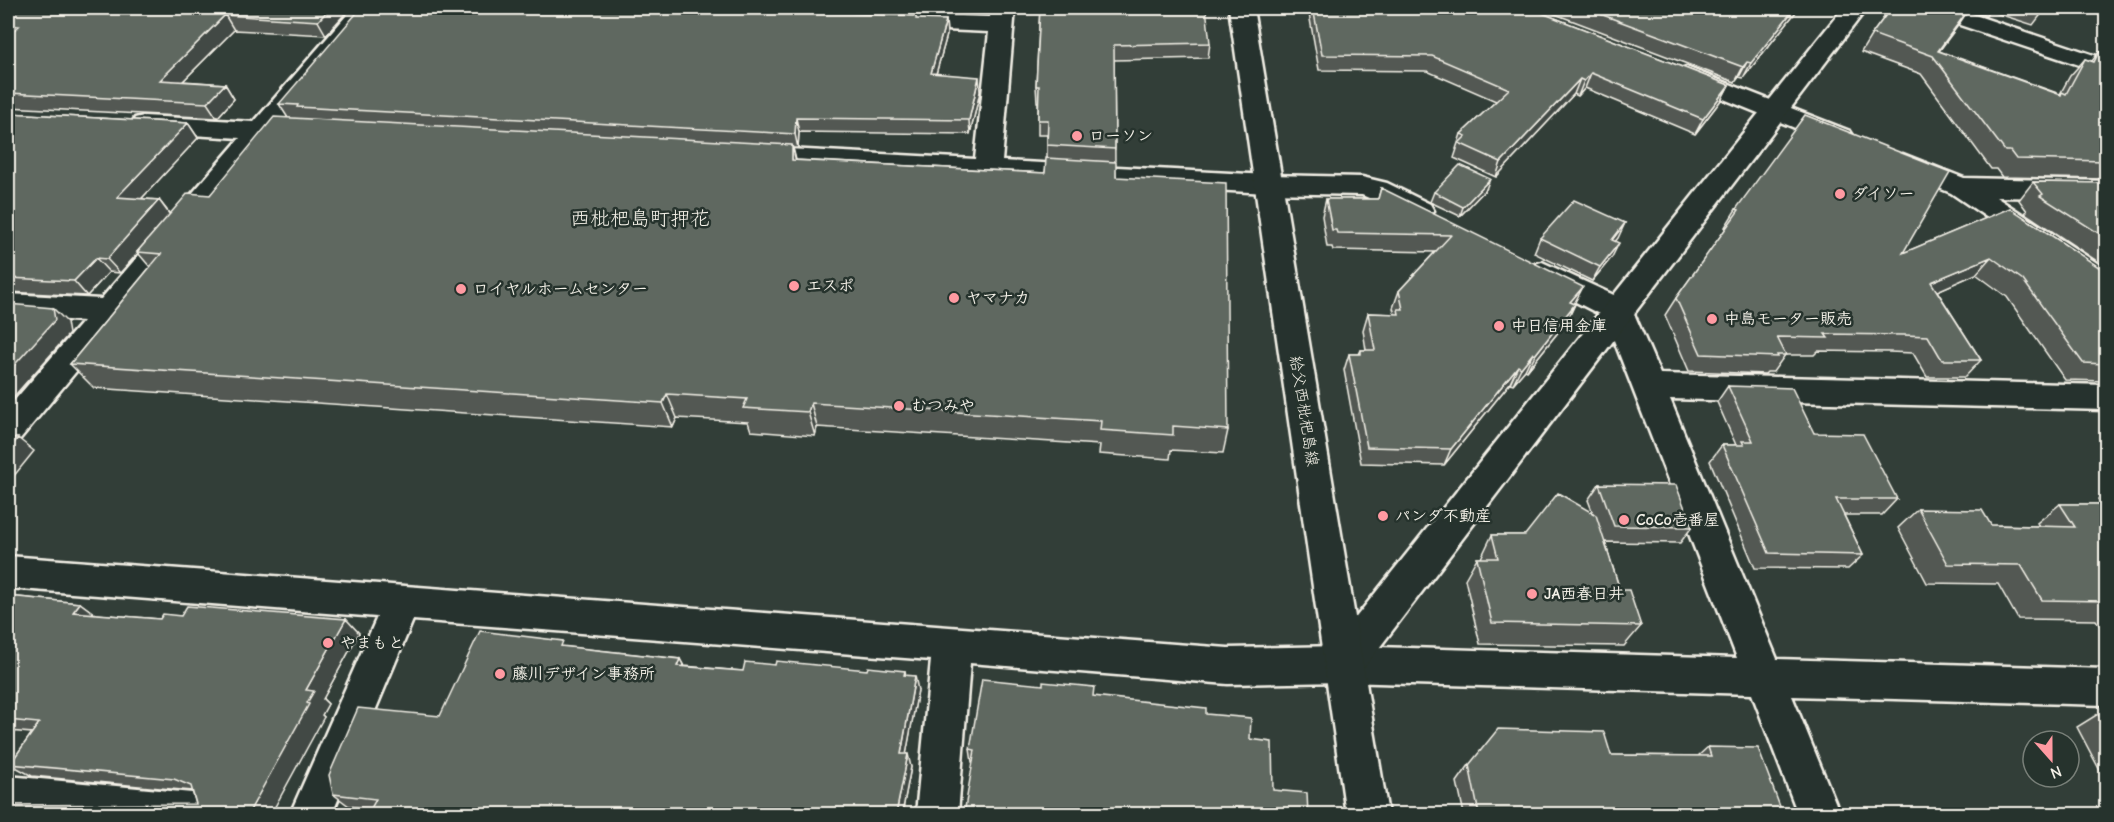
<svg xmlns="http://www.w3.org/2000/svg" width="2114" height="822" viewBox="0 0 2114 822" font-family="'Comic Neue','Klee One',sans-serif">
	<style>
		.lines { fill: none; stroke-linecap: round; stroke-linejoin: round }
		.minor-casing { stroke: #f4f1e8; stroke-width: 5 }
		.tertiary-casing { stroke: #f4f1e8; stroke-width: 5 }
		.secondary-casing { stroke: #f4f1e8; stroke-width: 5 }
		.minor { fill: #26332d; fill-rule: evenodd }
		.tertiary { fill: #26332d; fill-rule: evenodd }
		.secondary { fill: #26332d; fill-rule: evenodd }
		.wall { fill: #525953; stroke: #f4f1e8; stroke-width: 1.5 }
		.shaded-wall { fill: #424944; stroke: #f4f1e8; stroke-width: 1.5 }
		.building { fill: #5f6861; stroke: #f4f1e8; stroke-width: 1.5 }
		.poi-dot { fill: #ff9aa2; stroke: #26332d; stroke-width: 2 }
		.labels { text-anchor: middle; dominant-baseline: central; stroke-width: 5; stroke-linejoin: round; paint-order: stroke }
		.poi-label { font-size: 16px; font-weight: bold; fill: #f4f1e8; stroke: #26332d; text-anchor: start }
		.street-label { font-size: 16px; fill: #f4f1e8; stroke: #26332d }
		.quarter-label { font-size: 20px; fill: #f4f1e8; stroke: #26332d }
	</style>
	<rect width="100%" height="100%" fill="#323e38"/>
	<filter id="ink" filterUnits="userSpaceOnUse"><feTurbulence type="fractalNoise" baseFrequency=".0167" numOctaves="2"/><feDisplacementMap in="SourceGraphic" scale="12" xChannelSelector="R" yChannelSelector="G"/><feConvolveMatrix kernelMatrix="1 2 1 2 8 2 1 2 1" color-interpolation-filters="sRGB"/></filter>
	<g filter="url(#ink)">
		<g class="lines">
			<g class="minor-casing">
				<path id="minor" d="M353 8H377L282 123 317 127 321 133 317 139 308 141 269 139 20 439 8 443V408L83 321 8 316V294L101 299 240 138 144 132 135 130 131 124 135 118 144 116 254 122Z
					M991 8H1015L1002 161 1268 175 1362 177 1387 183 1430 204 1434 211 1430 218 1420 220 1362 195 1268 193 749 165 739 162 735 156 739 150 749 147 975 159 989 32 901 28 893 26 889 21 893 16 901 14 990 17Z
					M1920 8H1954L2106 59V74L1924 13Z
					M1686 67 1850 131 1854 137 1850 143 1841 145 1832 143 1677 80 1673 75 1677 70Z
					M1903 154 1964 178 2106 181V199L1996 197 2106 269V293L2095 291 1951 193 1893 169 1889 163 1893 157Z
					M1542 262 1629 302 1660 374 2106 385V410L1670 399 1777 659 2106 669V705L1792 696 1840 814H1798L1752 694 1343 682 1228 684 970 663 958 814H916L931 660 413 620 332 814H290L377 617 8 588V556L1228 648 1343 646 1737 658 1605 317 1531 279 1527 272 1531 265Z
					M8 776 192 793 207 799 213 814H8Z"/>
			</g>
			<g class="tertiary-casing">
				<path id="tertiary" d="M1843 8H1867L1357 677 1343 682 1329 677 1324 664 1329 651Z"/>
			</g>
			<g class="secondary-casing">
				<path id="secondary" d="M1229 8H1253L1388 814H1346Z"/>
			</g>
			<use href="#minor" class="minor"/>
			<use href="#tertiary" class="tertiary"/>
			<use href="#secondary" class="secondary"/>
		</g>
		<path class="wall" d="M17 8H350L326 35 234 30 183 81 225 84 234 99 217 118 8 107V17Z
			M819 8H924L923 12Z
			M1040 8 1210 43 1208 58 1114 60 1115 162 1116 177 1228 430 1223 453 1171 450 1170 459 1099 454 1100 445 817 427 815 436 751 431 748 422 677 418 673 427 94 388 70 364 150 267 138 253 120 273 109 272 87 296 8 292V113L188 123 198 138 141 199 159 200 170 214 210 195 288 118 279 104 916 19 946 20 947 35 936 74 980 92 970 134 799 132 798 148H793L796 160 1045 173 1047 158V135H1038V102H1037L1036 86Z
			M1308 8H1529L1729 85 1721 100 1695 134 1585 88 1578 96 1574 94 1496 177 1454 158 1457 149H1456L1461 134 1496 101 1427 71 1319 70Z
			M1539 8H1799L1743 78 1739 77 1735 82Z
			M1891 8H2046L2033 25 1989 11 1986 16 1968 10 1939 51 2060 94 2070 76 2085 59 2092 61 2099 52 2106 54V179L2002 177 1996 169H1991L1921 74 1861 52 1872 34Z
			M2033 182 2106 183V267L2025 213 2027 211 2019 200Z
			M1381 188 1575 304 1567 321 1527 371 1525 370 1513 384 1510 383 1444 465 1361 463 1344 370 1349 354H1359L1361 350H1366L1363 330 1368 313 1395 314 1393 308 1399 291 1435 252 1333 250 1332 247H1327L1322 216 1326 199H1378Z
			M1486 189 1460 216 1430 202 1434 192Z
			M2010 208 2106 272V381L2065 380 2007 297 1976 274 1937 291 1981 360 1965 377H1927L1913 353 1889 352 1818 351 1814 355H1785L1773 372H1767L1765 374 1689 371 1665 315 1676 298 1727 227H1725L1736 209 1903 253Z
			M1625 223 1615 241 1612 257 1592 281 1534 253 1540 238Z
			M1728 386 1814 433 1897 499 1882 515H1844L1863 555 1848 569 1755 568 1710 461 1722 445H1736L1717 402Z
			M1599 484 1692 527 1680 543 1605 542 1620 590 1641 626 1624 646 1480 644 1465 579 1477 558H1481L1492 535H1525L1593 513 1588 500Z
			M2106 492V629H2102L2096 620 2018 619 1998 584 1927 583 1898 528 1918 509 1991 525 2039 526 2037 523 2060 504H2102L2098 499Z
			M8 596 80 603 95 614 160 619 181 616 346 619 359 633 323 699 328 704 322 715 324 717 196 804 192 791 32 776 10 764 32 733 8 731Z
			M567 647 680 659 684 666 743 671 775 665 867 670 905 671 906 675 918 690 906 754 911 767 902 814H368L371 809 349 806 333 794 440 716Z
			M1043 685 1094 687 973 762H972L970 749Z
			M2098 714H2106V782L2077 727Z
			M1708 747 1782 812 1809 814H1464L1457 782 1469 765 1611 755 1698 756Z
			M2037 811 2106 814H2030Z"/>
		<path class="shaded-wall" d="M330 8H350L326 35 318 21Z
			M1795 8H1799L1743 78 1751 63Z
			M1969 9 1957 27 1934 58V57Z
			M225 15 234 30 170 94 160 80Z
			M946 20 947 35 932 88 931 73Z
			M1747 62 1739 77 1735 82 1743 67Z
			M1591 73 1585 88 1578 96 1584 81Z
			M979 77 980 92 970 134 969 120Z
			M1580 79 1574 94 1496 177 1501 162Z
			M225 84 234 99 217 118 207 103Z
			M1729 85 1721 100 1695 134 1703 119Z
			M796 118 799 132 798 148 795 134Z
			M188 123 198 138 129 212 117 197Z
			M792 145 798 170 792 160Z
			M1490 179 1486 189 1460 216 1463 207Z
			M159 200 170 215 137 252 138 253 120 273 107 259Z
			M1625 223 1618 238 1605 254 1612 240Z
			M1619 243 1612 257 1592 281 1600 267Z
			M1991 257 1976 274 1917 300 1931 282Z
			M96 258 109 272 87 296 74 281Z
			M1583 287 1574 304 1570 302Z
			M1575 304 1567 321 1527 371 1535 355Z
			M53 308 67 322 69 334 8 403V372Z
			M1533 353 1525 370 1513 384 1521 368Z
			M1518 366 1510 383 1444 465 1451 449Z
			M667 394 677 418 673 427 663 403Z
			M811 403 817 427 815 436 808 412Z
			M18 438 34 451 9 482 8 481V450Z
			M80 603 99 617 73 612Z
			M346 619 359 633 323 699 328 704 322 715 324 717 271 814H248L307 703 306 690Z
			M680 659 687 673 677 666Z
			M915 676 918 690 904 766 901 754Z
			M908 754 911 767 902 814H896Z"/>
		<path class="building" d="M17 8H330L318 21 225 15 160 80 225 84 207 103 8 93V35L19 26 8 25V17Z
			M361 8H728L916 16V19L946 20 931 73 979 77 969 120 796 118 795 134 297 107 298 105 279 104Z
			M1040 8H1206L1210 43 1114 45 1115 149 1047 145 1048 120H1038L1039 86H1036Z
			M1313 8H1529L1729 85 1703 119 1591 73 1584 81 1580 79 1501 162 1459 143 1466 136 1461 134 1509 89 1432 56 1322 55Z
			M1584 8H1795L1751 63 1747 62 1743 67Z
			M1891 8H1965L1969 9 1938 51 2061 95 2062 92 2066 94 2085 59 2094 62 2099 52 2106 54V161L2016 159 2010 151H2005L1933 56 1872 34Z
			M8 113 188 123 117 197 159 200 107 259 96 258 74 281 8 278Z
			M1805 115 1950 172 1903 253 2010 208 2106 272V364L2083 363 2023 280 1991 257 1931 282 1981 360H1942L1928 336 1904 335 1825 334 1828 338 1777 337 1786 355H1777L1778 357 1701 354 1676 298 1739 210 1736 209Z
			M274 117 792 145V160L1045 173 1046 158 1116 162V177L1226 183 1228 430 1173 426V435L1100 430 1101 421 811 403 808 412 743 408 747 399 667 394 663 403 70 364 161 254 137 252 188 193 210 195Z
			M1460 165 1490 179 1463 207 1434 192Z
			M2033 182 2106 183V238L2040 196 2043 194Z
			M1381 188 1583 287 1570 302 1575 304 1535 355 1533 353 1521 368 1518 366 1451 449 1367 447 1349 354H1361V350H1375L1368 313 1399 314 1398 309H1403L1399 291 1451 235 1337 233 1336 230H1332L1326 199H1378Z
			M1574 200 1625 223 1612 240 1619 243 1600 267 1540 238Z
			M8 304 53 308 55 320 8 372Z
			M1728 386 1792 388 1814 433 1863 434 1897 499H1836L1863 555 1769 553 1722 445H1744L1742 441H1753Z
			M8 437 18 438 8 450Z
			M1599 484 1676 485 1692 527 1614 526Z
			M1558 493 1596 515 1620 590H1629L1641 626 1492 623 1477 558H1498L1492 535H1525Z
			M2060 504H2106V601L2042 600 2021 565 1948 564 1918 509 1982 510 1991 525 2075 527Z
			M8 596 80 603 73 612 160 619 163 614 181 616 187 606 346 619 306 690 314 691 307 703 309 704 248 814H8V805L196 804 191 786 174 779 10 764 39 723 8 720Z
			M480 631 563 641 561 646 680 659 677 666 743 671 745 662 775 665 776 661 867 670 868 667 905 671 904 675 915 676 901 754H908L896 814H545L533 813 532 814H368L376 799 333 794 329 775 358 708 440 716Z
			M982 679 1043 685V682L1094 687 1093 696 1206 708V714L1251 718 1250 739 1272 742 1273 790 1307 793 1308 814H964L975 750 970 749Z
			M2098 714H2106V728Z
			M1498 729 1604 732 1611 755 1711 756 1708 747 1758 748 1782 812 1808 813 1809 814H1479L1469 765Z
			M2037 811 2106 813V814H2039Z"/>
	</g>
	<g class="poi-dot">
		<circle cx="1077" cy="136" r="6"/>
		<circle cx="1840" cy="194" r="6"/>
		<circle cx="794" cy="286" r="6"/>
		<circle cx="461" cy="289" r="6"/>
		<circle cx="954" cy="298" r="6"/>
		<circle cx="1712" cy="319" r="6"/>
		<circle cx="1499" cy="326" r="6"/>
		<circle cx="899" cy="406" r="6"/>
		<circle cx="1383" cy="516" r="6"/>
		<circle cx="1624" cy="520" r="6"/>
		<circle cx="1532" cy="594" r="6"/>
		<circle cx="328" cy="643" r="6"/>
		<circle cx="500" cy="674" r="6"/>
	</g>
	<g class="labels">
		<g class="poi-label">
			<text x="1089" y="136">ローソン</text>
			<text x="1852" y="194">ダイソー</text>
			<text x="806" y="286">エスポ</text>
			<text x="473" y="289">ロイヤルホームセンター</text>
			<text x="966" y="298">ヤマナカ</text>
			<text x="1724" y="319">中島モーター販売</text>
			<text x="1511" y="326">中日信用金庫</text>
			<text x="911" y="406">むつみや</text>
			<text x="1395" y="516">パンダ不動産</text>
			<text x="1636" y="520">CoCo壱番屋</text>
			<text x="1544" y="594">JA西春日井</text>
			<text x="340" y="643">やまもと</text>
			<text x="512" y="674">藤川デザイン事務所</text>
		</g>
		<g class="street-label">
			<text transform="translate(1304 411) rotate(81)">給父西枇杷島線</text>
		</g>
		<g class="quarter-label">
			<text x="640" y="218">西枇杷島町押花</text>
		</g>
	</g>
	<rect width="2114" height="822" fill="none" stroke="#26332d" stroke-width="30"/>
	<rect x="15" y="15" width="2084" height="792" fill="none" stroke="#f4f1e8" stroke-width="2" filter="url(#ink)"/>
	<g transform="translate(2051 759) rotate(159)"><circle r="28" fill="#26332d" stroke="#787f78" stroke-width="1.5"/>
	<path d="M0-4.5L10 22L0 15L-10 22Z" fill="#ff9aa2"/>
	<text y="-9" font-size="16" font-weight="bold" text-anchor="middle" fill="#f4f1e8">N</text>
	</g>
</svg>
